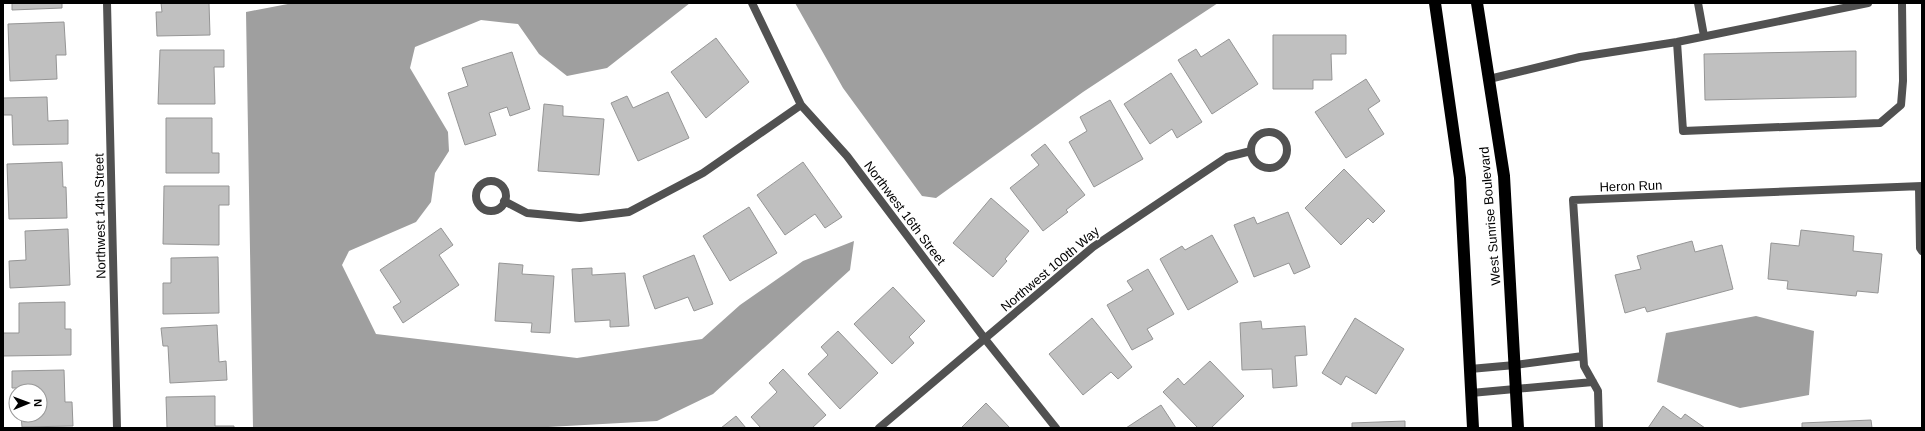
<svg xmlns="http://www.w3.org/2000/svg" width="1925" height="431" viewBox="0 0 1925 431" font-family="Helvetica,sans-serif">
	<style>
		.water { fill: #9f9f9f }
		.building { fill: #c0c0c0; stroke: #959595 }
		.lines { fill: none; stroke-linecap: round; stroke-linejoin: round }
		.lane { stroke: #515151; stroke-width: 8 }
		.street { stroke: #515151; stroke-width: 8 }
		.highway { stroke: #000; stroke-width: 12 }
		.labels { text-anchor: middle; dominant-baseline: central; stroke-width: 3.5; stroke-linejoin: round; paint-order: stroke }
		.street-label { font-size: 13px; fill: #000; stroke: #fff }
	</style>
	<rect width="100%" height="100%" fill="#fff"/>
	<path class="water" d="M293 3H690L607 68 567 76 539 54 518 24 481 20 415 47 410 68 448 132 449 151 435 173 431 202 416 222 349 251 342 265 376 334 577 358 702 339 740 305 803 261 854 241 850 270 713 394 657 421 530 428H253L246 12Z
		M795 3H1218L1083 92 936 198 922 196 843 88Z
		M1756 316 1814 331 1809 395 1740 408 1657 382 1666 333Z"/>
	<path class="building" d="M12 3H62V8L12 10Z
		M161 3H209L210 35 157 36 156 12H162Z
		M64 22 66 55H56L57 79 10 81 8 24Z
		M1273 35H1346V54H1331L1332 80H1313V89H1273Z
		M716 38 749 82 706 118 671 72Z
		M1229 39 1258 84 1212 114 1178 60 1196 49 1201 57Z
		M160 50H224V67H214L215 104H158Z
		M1856 51V97L1705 100 1704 54Z
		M512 52 530 109 510 116 507 107 489 113 496 135 465 145 448 93 468 86 462 68Z
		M1171 73 1202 122 1177 138 1172 129 1150 144 1124 104Z
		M1366 79 1380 101 1368 109 1384 134 1346 158 1315 112Z
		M668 92 689 138 638 161 611 103 627 96 633 108Z
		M47 97 48 121 68 120V144L13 145 12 115H3V98Z
		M1110 100 1143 159 1094 187 1069 142 1087 131 1080 117Z
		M544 104 563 106V116L604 119 599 175 538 171Z
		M166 118H212V153H219V173H166Z
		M1045 144 1085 195 1066 210 1068 212 1043 231 1010 188 1039 165 1031 155Z
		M62 162 63 187H66L67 218 9 219 7 164Z
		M803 162 842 217 825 228 815 214 785 235 757 195Z
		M1344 169 1385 211 1373 223 1368 218 1341 245 1305 208Z
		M164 186H229V205H219V245L163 244Z
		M991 198 1029 231 1005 259 1007 261 993 277 953 243Z
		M749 207 777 253 730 281 703 236Z
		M1288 212 1310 267 1294 274 1289 263 1254 277 1234 225 1254 217 1257 224Z
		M441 228 453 245 439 255 459 285 403 323 393 307 401 302 380 270Z
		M68 229 70 285 10 288 9 261 26 260 25 231Z
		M1801 230 1854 236 1853 251 1882 254 1878 293 1857 291 1856 296 1787 289 1788 281 1768 279 1771 243 1799 246Z
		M1212 235 1238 282 1188 310 1160 259 1182 246 1185 250Z
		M1692 241 1695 252 1722 245 1733 289 1647 312 1645 307 1625 313 1615 275 1641 269 1637 256Z
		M694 255 713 304 694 311 688 297 655 309 643 276Z
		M218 257 219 313 163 314V283H171V258Z
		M499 263 523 265 522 274 554 276 550 333 531 332 532 323 495 321Z
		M592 268V275L625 273 629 326 610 327V320L575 322 572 269Z
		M1148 269 1174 314 1147 329 1153 339 1132 350 1107 305 1133 290 1127 281Z
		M893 287 925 321 909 337 914 343 892 364 854 324Z
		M65 302V329H71V355L3 356V333H19V303Z
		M1092 318 1132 367 1118 379 1111 372 1083 395 1049 354Z
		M1355 318 1404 349 1376 394 1346 376 1341 385 1322 373Z
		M1261 321 1262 329 1305 326 1307 355 1295 356 1297 386 1273 388 1272 369 1242 370 1240 323Z
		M217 325 219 362 226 361 227 380 170 383 168 346H163L161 328Z
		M838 331 878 373 840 409 808 374 828 355 821 347Z
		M1210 361 1244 396 1211 428H1198L1163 392 1178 378 1184 385Z
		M783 369 826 415 812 428H761L751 417 777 392 769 383Z
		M64 370 65 402H72L73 426 22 427 21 415H40V391H20V388H12V371Z
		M215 396V426H234V428H167L166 397Z
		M986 403 1010 428H961Z
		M1161 405 1176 428H1126Z
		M1663 406 1681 419 1685 414 1705 428H1648Z
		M736 416 746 428H721Z
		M1871 420 1872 428H1893H1802V423Z
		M1405 421V428H1352V423Z"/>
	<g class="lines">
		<path class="lane" d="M1698 3 1704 36
			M1677 42 1683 131 1880 123 1901 105 1903 81 1902 3
			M1489 79 1580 57 1677 42 1868 3
			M1919 187 1920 248 1922 251
			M1470 369 1515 365 1583 356
			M1471 393 1593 382
			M1599 428 1598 391 1584 366 1573 200 1922 186"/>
		<path class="street" d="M107 3 117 428
			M752 3 801 105 847 156 985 339 1056 428
			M1251 150a18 18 0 1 1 36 0a18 18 0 1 1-36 0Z
			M476 196a15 15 0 1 1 30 0a15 15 0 1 1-30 0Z
			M504 201 527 213 580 218 629 212 703 173 801 105
			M879 428 1093 247 1227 157 1251 151"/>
		<path class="highway" d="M1435 3 1460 178 1473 428
			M1477 3 1504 176 1518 428"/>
	</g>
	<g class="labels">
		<g class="street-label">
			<text transform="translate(1631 186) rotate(-2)">Heron Run</text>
			<text transform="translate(905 213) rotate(53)">Northwest 16th Street</text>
			<text transform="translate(100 216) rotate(-91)">Northwest 14th Street</text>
			<text transform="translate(1490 216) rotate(-95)">West Sunrise Boulevard</text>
			<text transform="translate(1050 269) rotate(-40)">Northwest 100th Way</text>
		</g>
	</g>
	<rect width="1925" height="431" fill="none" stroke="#000000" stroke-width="8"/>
	<g transform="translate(28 403) rotate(89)"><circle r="19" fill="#ffffff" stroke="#999999"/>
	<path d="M0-3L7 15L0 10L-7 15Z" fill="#000000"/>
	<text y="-6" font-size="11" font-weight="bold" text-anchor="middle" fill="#000000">N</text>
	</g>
</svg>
